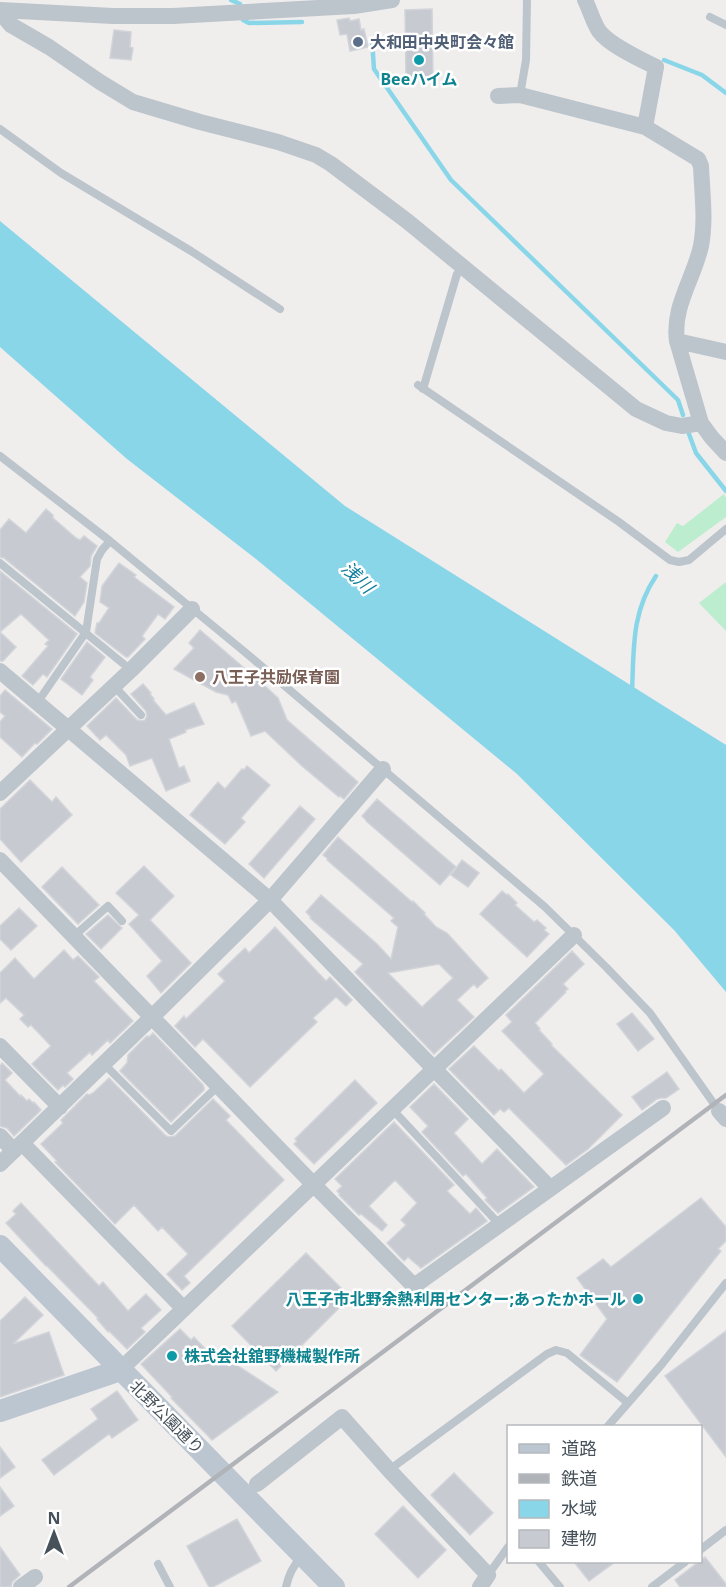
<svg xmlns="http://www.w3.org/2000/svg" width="726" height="1587" viewBox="0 0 726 1587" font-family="'Noto Sans','Noto Sans JP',sans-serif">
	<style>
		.green { fill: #bcedcf }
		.water { fill: #8ad6e9 }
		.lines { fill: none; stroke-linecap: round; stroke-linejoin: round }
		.stream { stroke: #8ad6e9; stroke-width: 4.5 }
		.building { fill: #c7cad0; stroke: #d1d4d9; stroke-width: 1.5; fill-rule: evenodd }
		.lane { stroke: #bcc5cc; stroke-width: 8 }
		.street { stroke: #bcc5cc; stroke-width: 16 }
		.secondary { stroke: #bbc6d1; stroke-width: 22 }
		.rail { stroke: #b0b3b8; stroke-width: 4.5 }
		.service-dot { fill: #5c6f8a; stroke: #fff; stroke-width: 2 }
		.culture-dot { fill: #0f9aa8; stroke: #fff; stroke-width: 2 }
		.education-dot { fill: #8d6e63; stroke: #fff; stroke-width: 2 }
		.labels { text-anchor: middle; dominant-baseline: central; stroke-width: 5; stroke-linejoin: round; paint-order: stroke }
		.service-label { font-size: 16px; font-weight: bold; fill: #4e5e75; stroke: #fff; text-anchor: start }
		.culture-label { font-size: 16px; font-weight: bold; fill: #0d838f; stroke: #fff }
		.education-label { font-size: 16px; font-weight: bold; fill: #785e54; stroke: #fff; text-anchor: start }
		.street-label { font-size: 16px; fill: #46515a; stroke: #fff }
		.water-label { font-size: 18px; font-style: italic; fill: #0f7f9d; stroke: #fff }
	</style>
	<rect width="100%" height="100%" fill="#f0eded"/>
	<path class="green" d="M724 494 726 498V517L678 552 665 542 677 523 683 526Z
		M726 582V631L699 603Z"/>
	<path class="water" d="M0 221 345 506 726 745V992L674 930 517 774 256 559 127 459 0 347Z"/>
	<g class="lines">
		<path class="stream" d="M231 0 240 4 241 8
			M243 17V20L249 23 302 22
			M372 40 374 69 451 180 678 400 683 415
			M664 60 702 75 726 93
			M689 434 696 453 726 491
			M632 692C634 650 631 613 656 576"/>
	</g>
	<path class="building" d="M432 9 433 77 406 78 405 10Z
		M349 18 350 21 359 19 361 30 364 29 368 47 350 51 347 34 340 35 337 20Z
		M114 30 131 32 130 47 133 48 131 60 110 58Z
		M46 509 53 515V518L76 538 80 540 84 536 97 546 91 556 90 566 80 577 87 583 84 602 75 616 4 558 0 557V530L9 519 26 533Z
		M119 563 136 575 134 577 174 607 165 619 158 614 142 636 145 639 128 657H126L95 633 97 623H99L109 608 100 602 102 586Z
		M0 571 77 634 47 677 43 674 33 685 22 676 48 646 45 644 49 640 21 614 0 632 16 647 3 661H0Z
		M200 630 264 685 278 698 287 720 358 782 344 799 340 796 339 797 302 766 265 731 251 736 236 701 232 703 228 695 216 692 174 669 194 648 189 643Z
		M87 642 105 657 90 677 93 680 82 695 61 679Z
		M143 684 151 693 150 694 154 699 153 700 166 715 194 703 204 724 185 730 186 732 169 739 179 768 184 766 190 781 166 791 152 758 130 766 126 755 106 735 100 740 87 726 116 698 137 720 142 721 145 720 147 716 146 711 131 694Z
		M5 690 52 729 37 744 35 743 22 757 0 737V722L5 716 0 712V696Z
		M247 766 270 785 241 818 245 822 225 844 190 815 218 782 225 789 242 769 244 770Z
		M30 780 52 802 56 797 72 815 21 862 0 839V809Z
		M377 799 456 867 440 885 366 821V820L362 816Z
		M300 806 315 819 264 878 249 864Z
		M338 837 412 902 413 901 425 913 424 914 436 927 447 933 488 978 477 988 474 984 457 1000 474 1017 434 1054 355 972 363 964 310 918 311 917 306 912 321 895 377 944 391 959 398 927 391 921 394 918 327 860 328 859 323 855ZM439 964 453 978 422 1007 388 973Z
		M462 860 479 873 468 887 451 875Z
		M144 866 174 896 150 920 191 963 161 993 147 976 162 961 129 924 139 915 116 893Z
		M62 867 99 905 78 924 42 887Z
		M502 891 507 895 508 894 517 903 515 905 534 922 537 920 546 928 544 930 549 934 527 957 480 914Z
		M19 908 37 926 11 950 0 939V926Z
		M108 915 122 928 101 949 86 934Z
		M275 927 326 981 330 977 352 1000 346 1006 336 997 313 1018 317 1022 250 1087 203 1039 195 1047 175 1026 184 1016 186 1019 225 981 218 974 245 948 249 953Z
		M64 950 73 960 78 956 99 977 94 981 133 1021 110 1043 108 1040 92 1055 90 1052 67 1073 73 1079 65 1087 63 1085 58 1090 32 1064 51 1046 31 1025 28 1027 20 1019 24 1015 6 998 0 1003V973L15 958 34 979Z
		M572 951 584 964 563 984 568 989 565 991 566 992 535 1023 540 1029 539 1030 552 1044 551 1045 622 1115 588 1149 566 1165 509 1108 504 1112 500 1109 494 1115 449 1069 474 1046 499 1071 501 1069 524 1093 544 1074 502 1031 512 1022 506 1015Z
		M632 1013 654 1039 638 1051 617 1024Z
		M153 1033 203 1085 204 1088V1090L171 1122 120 1071 127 1063 128 1055 147 1036 149 1037Z
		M2 1063 12 1073 5 1080 20 1096 21 1095 27 1101 29 1099 33 1103 34 1102 41 1110 14 1136 7 1128 0 1126V1066Z
		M667 1072 679 1089 666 1098H661L657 1099 642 1110 632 1097Z
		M109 1078 166 1136 170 1137 175 1136 213 1099 230 1116 226 1120 284 1180 184 1276 190 1283 182 1290 167 1274 188 1254 162 1227 158 1231 134 1205 115 1224 55 1162 57 1161 41 1144 63 1123 61 1120 87 1094 89 1095 93 1093Z
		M355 1080 377 1103 314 1164 294 1144 297 1141 295 1139Z
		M434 1084 468 1119 454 1133 482 1164 497 1149 534 1187 498 1213 485 1200 487 1198 466 1174 463 1176 422 1132 428 1126 410 1107Z
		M394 1122 454 1185 447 1191 470 1214 476 1208 487 1221 421 1268 408 1257 404 1261 387 1243 406 1225 401 1220 417 1203 395 1180 369 1206 387 1225 382 1231 361 1214 359 1215 339 1195 340 1194 337 1191 342 1186 335 1179Z
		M701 1198 726 1227V1241L718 1249 721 1251 617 1382 580 1355 607 1319 577 1278 603 1259 611 1267Z
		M21 1203 99 1286 103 1282 128 1311 146 1294 161 1310 141 1328 145 1332 127 1349 109 1331 108 1332 97 1319 98 1318 47 1266H46L6 1223 16 1214 13 1211Z
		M306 1253 350 1297 276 1371 232 1326Z
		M25 1297 43 1315 13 1344 49 1332 64 1375 0 1397V1321Z
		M180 1329 191 1340 194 1337 213 1357 218 1353 278 1392 212 1440 171 1398 172 1397 141 1364Z
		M726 1331V1457L665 1376Z
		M117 1391 138 1420 112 1438 109 1434 54 1475 42 1460 98 1419 91 1409Z
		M0 1447 15 1467 0 1478Z
		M454 1473 493 1513 470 1535 431 1495Z
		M0 1487 14 1506 0 1516Z
		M403 1506 446 1550 418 1578 375 1534Z
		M237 1519 261 1561 213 1587H209L187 1546Z
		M0 1547 20 1575 12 1582 11 1587H0Z
		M705 1557 726 1584V1587H680L675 1580Z
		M574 1562H615L589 1581Z"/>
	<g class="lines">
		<path class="lane" d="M710 17 726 25
			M520 95 526 60 527 0
			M0 129 61 173 191 251 280 309
			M418 385 619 522 670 560 679 562 689 560 726 529
			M423 389 457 274 462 268
			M0 456 110 541 246 653 545 907 606 967 650 1013 719 1111
			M0 563 131 670
			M114 686 141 715
			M37 703 86 632 97 559 102 550 110 541
			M74 936 108 906 122 921
			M104 1064 171 1131 218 1086
			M392 1109 500 1225
			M608 1426 662 1364 726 1283
			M389 1470 547 1354 556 1350 567 1353 628 1403
			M700 1550 726 1530
			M539 1562 560 1587
			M158 1564 170 1587
			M488 1575 508 1547
			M286 1587C289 1574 293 1566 302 1556
			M652 1587 685 1562"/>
		<path class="street" d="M585 0C590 10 593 22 599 31 609 45 640 59 656 67L645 127
			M0 10 113 16H173L354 6 392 0
			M0 12 11 25 49 47 100 82 133 102 200 122 278 142 316 155 331 164 407 221 636 409 666 423 682 426 701 423
			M498 96 520 95 645 127 698 159 701 166C702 192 706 220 701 246 694 278 672 307 677 341L701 423 712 438 726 453
			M677 341 726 352
			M0 671 270 900 550 1188
			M0 793 131 670 192 609
			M0 860 314 1185 414 1286 663 1108
			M0 1046 60 1107
			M719 1111 726 1119
			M0 1136 14 1151
			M22 1143 184 1309
			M0 1164 152 1017 270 900 383 769
			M120 1370 574 935
			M257 1484 342 1417 389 1470 488 1575 480 1587
			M21 1587 35 1577"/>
		<path class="secondary" d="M0 1246 334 1587
			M0 1411 120 1370"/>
		<path class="rail" d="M69 1587 726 1095"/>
	</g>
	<circle class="service-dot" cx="358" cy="42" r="6"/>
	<g class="culture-dot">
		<circle cx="419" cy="60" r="6"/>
		<circle cx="638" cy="1299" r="6"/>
		<circle cx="172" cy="1356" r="6"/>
	</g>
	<circle class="education-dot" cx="200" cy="677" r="6"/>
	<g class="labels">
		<g class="service-label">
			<text x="370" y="42">大和田中央町会々館</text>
		</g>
		<g class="culture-label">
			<text x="419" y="79">Beeハイム</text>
			<text x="626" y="1299" text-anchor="end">八王子市北野余熱利用センター;あったかホール</text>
			<text x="184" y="1356" text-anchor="start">株式会社舘野機械製作所</text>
		</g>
		<g class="education-label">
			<text x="212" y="677">八王子共励保育園</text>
		</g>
		<g class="street-label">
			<text transform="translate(167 1417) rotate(45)">北野公園通り</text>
		</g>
		<g class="water-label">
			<text transform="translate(358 577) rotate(44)">浅川</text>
		</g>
	</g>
	<rect x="507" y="1425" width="195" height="138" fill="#ffffff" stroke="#b5b9bd" stroke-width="1.5"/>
	<rect x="519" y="1444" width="30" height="9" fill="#bbc6d1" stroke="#b5b9bd" stroke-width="1.5"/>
	<text x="561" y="1455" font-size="18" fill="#46515a">道路</text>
	<rect x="519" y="1474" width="30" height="9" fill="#b0b3b8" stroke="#b5b9bd" stroke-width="1.5"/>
	<text x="561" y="1485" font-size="18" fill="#46515a">鉄道</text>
	<rect x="519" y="1500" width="30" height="18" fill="#8ad6e9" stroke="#b5b9bd" stroke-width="1.5"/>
	<text x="561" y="1515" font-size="18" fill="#46515a">水域</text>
	<rect x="519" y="1530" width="30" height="18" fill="#c7cad0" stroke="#b5b9bd" stroke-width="1.5"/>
	<text x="561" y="1545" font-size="18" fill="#46515a">建物</text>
	<g transform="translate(54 1533)" stroke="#ffffff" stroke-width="4.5" paint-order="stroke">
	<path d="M0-4.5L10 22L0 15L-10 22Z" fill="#46515a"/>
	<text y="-9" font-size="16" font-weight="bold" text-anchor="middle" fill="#46515a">N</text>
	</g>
</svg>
